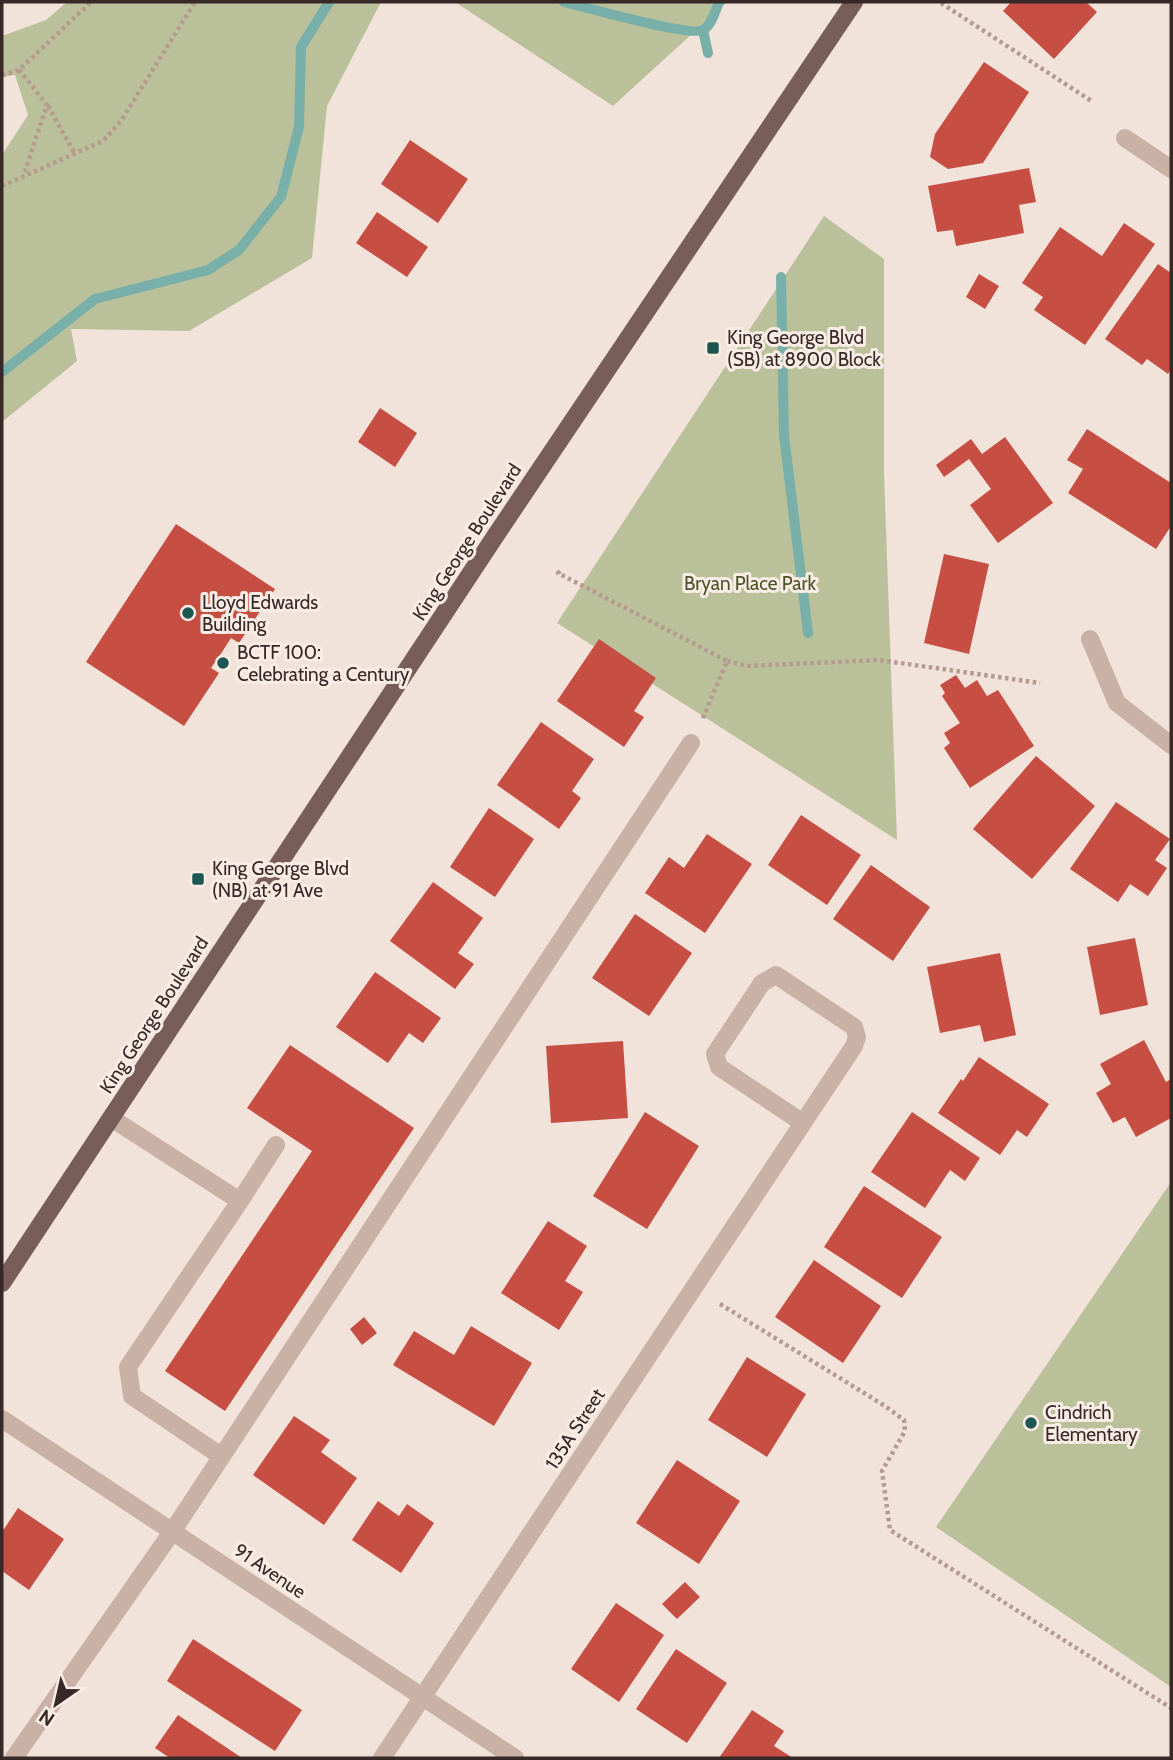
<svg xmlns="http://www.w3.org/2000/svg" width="1173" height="1760" viewBox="0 0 1173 1760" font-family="Cabin,sans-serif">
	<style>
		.green { fill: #bac19a }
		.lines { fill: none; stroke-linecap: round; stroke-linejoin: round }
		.stream { stroke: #79afa9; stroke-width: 10 }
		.building { fill: #c74e43 }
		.path { stroke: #b59a90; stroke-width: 4.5; stroke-dasharray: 3.5 3.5; stroke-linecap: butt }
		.lane { stroke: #cab1a6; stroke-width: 18 }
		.street { stroke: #cab1a6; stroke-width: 18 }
		.primary { stroke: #785d58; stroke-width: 18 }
		.poi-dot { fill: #1c5752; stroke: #f9ede6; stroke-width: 2.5 }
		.labels { text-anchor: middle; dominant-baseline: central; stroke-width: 6; stroke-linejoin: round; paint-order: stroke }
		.poi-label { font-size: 19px; fill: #362927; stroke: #f9ede6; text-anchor: start }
		.street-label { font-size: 19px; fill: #362927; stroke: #f9ede6 }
		.park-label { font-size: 19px; fill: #4b542a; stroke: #f9ede6 }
	</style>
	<rect width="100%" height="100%" fill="#f2e3da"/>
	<path class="green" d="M67 2H381L327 106 312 258 189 331 71 329 77 361 2 422V155L28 115 15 75 2 77V36L46 20Z
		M455 2H727L613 106Z
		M824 216 884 259V472L897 840 557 623Z
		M1171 1182V1687L936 1527Z"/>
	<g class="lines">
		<path class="stream" d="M564 2C584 7 691 37 703 30 712 25 715 11 719 2
			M703 30 708 53
			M781 277 784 435 808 633
			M2 372 95 299 208 270 239 250 281 197 299 127 301 47 329 2"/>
	</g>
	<path class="building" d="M1011 2H1086L1097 12 1054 59 1003 11Z
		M984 62 1029 92 983 163 948 169 930 157 935 134Z
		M410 140 468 179 438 223 381 184Z
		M1029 168 1036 202 1019 205 1024 233 956 246 953 230 937 232 928 186Z
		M377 212 428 247 407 277 356 243Z
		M1124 223 1155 244 1085 345 1034 310 1043 297 1022 283 1060 227 1102 256Z
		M1158 264 1171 273V369L1168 374 1147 359 1142 365 1105 339Z
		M979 274 999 286 985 309 966 297Z
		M380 408 417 433 395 467 358 442Z
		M1087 429 1171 483V526L1156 549 1068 493 1083 469 1067 460Z
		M1005 437 1053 503 998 543 970 505 991 489 969 459 944 477 936 465 971 439 982 454Z
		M176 524 275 589 239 643 231 638 222 652 211 668 219 673 184 726 86 662Z
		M944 554 989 564 969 654 924 643Z
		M599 639 656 678 634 711 644 717 624 747 557 701Z
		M956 675 965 688 977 680 987 696 998 690 1034 746 970 788 944 748 950 743 944 733 960 723 942 696 945 693 940 685Z
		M541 722 594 759 572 791 581 798 559 829 497 785Z
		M1036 756 1095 806 1032 879 973 829Z
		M1116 802 1170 839 1155 860 1167 868 1148 896 1130 884 1118 902 1070 869Z
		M489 808 534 839 495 897 450 867Z
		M801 815 861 855 827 905 768 865Z
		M707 834 752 864 705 933 645 893 669 857 684 868Z
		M871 865 930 907 893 961 833 919Z
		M433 882 483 918 458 953 474 964 455 989 390 941Z
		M635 914 692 953 649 1016 592 978Z
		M1135 938 1148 1005 1100 1015 1087 947Z
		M1000 953 1016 1035 984 1042 980 1025 940 1033 927 967Z
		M375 972 441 1018 423 1043 409 1033 388 1063 336 1027Z
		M1144 1040 1166 1082 1171 1079V1118L1136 1137 1125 1117 1113 1123 1096 1093 1111 1084 1100 1064Z
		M623 1041 628 1118 551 1123 546 1046Z
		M290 1045 414 1128 225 1411 165 1371 312 1151 247 1108Z
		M979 1057 1049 1104 1027 1137 1017 1130 1000 1155 938 1113 961 1079 963 1081Z
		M645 1112 699 1146 647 1229 593 1196Z
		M912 1112 980 1158 965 1181 950 1170 925 1208 871 1172Z
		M864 1186 942 1237 902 1298 824 1247Z
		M548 1221 587 1246 565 1281 583 1292 559 1330 501 1293Z
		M814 1260 881 1306 843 1363 775 1317Z
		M364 1317 377 1333 362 1345 350 1329Z
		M471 1326 532 1363 494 1426 393 1365 414 1331 454 1355Z
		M747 1357 806 1394 767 1457 708 1420Z
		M294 1416 330 1440 321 1452 357 1478 324 1525 253 1475Z
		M677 1460 740 1501 699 1564 636 1523Z
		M378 1501 399 1516 407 1504 434 1523 401 1573 352 1540Z
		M18 1508 64 1539 29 1590 2 1571V1532Z
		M685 1582 700 1597 677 1619 662 1604Z
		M616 1603 664 1635 619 1702 571 1669Z
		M193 1639 302 1710 275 1751 167 1681Z
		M676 1649 727 1683 687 1743 636 1709Z
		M752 1710 784 1731 774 1746 793 1758H719Z
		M178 1715 242 1758H170L155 1748Z"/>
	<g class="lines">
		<path class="path" d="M941 3 1093 102
			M19 70 47 105 24 174
			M2 75 19 70 91 2
			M48 106 75 154
			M2 186 103 141 121 121 195 2
			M560 571 558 573 727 661 702 720
			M727 661 747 666 879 660 1040 683
			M720 1304 885 1406 904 1420 905 1431 882 1471 890 1530 1171 1708"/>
		<path class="lane" d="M111 1118 240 1201 128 1367 132 1396 221 1456
			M240 1201 276 1145
			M14 1758 172 1532 691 743"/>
		<path class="street" d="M1125 138 1171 169
			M1090 639 1117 703 1171 745
			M2 1419 515 1758
			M382 1758 854 1046 857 1037 854 1027 776 975 762 983 715 1054 719 1067 803 1123"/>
		<path class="primary" d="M2 1283 494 538 854 2"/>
	</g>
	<g class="poi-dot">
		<rect x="706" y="341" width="14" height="14" rx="3.5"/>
		<circle cx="188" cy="613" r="7"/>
		<circle cx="223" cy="663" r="7"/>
		<rect x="191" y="872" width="14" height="14" rx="3.5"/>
		<circle cx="1031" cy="1423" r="7"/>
	</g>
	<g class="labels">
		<g class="poi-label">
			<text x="727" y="337">King George Blvd<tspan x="727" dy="22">(SB) at 8900 Block</tspan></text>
			<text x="202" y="602">Lloyd Edwards<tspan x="202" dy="22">Building</tspan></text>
			<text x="237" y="652">BCTF 100:<tspan x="237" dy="22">Celebrating a Century</tspan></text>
			<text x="212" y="868">King George Blvd<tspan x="212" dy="22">(NB) at 91 Ave</tspan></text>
			<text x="1045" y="1412">Cindrich<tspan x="1045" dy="22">Elementary</tspan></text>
		</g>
		<g class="street-label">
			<text transform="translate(467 542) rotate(-57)">King George Boulevard</text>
			<text transform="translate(154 1015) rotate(-57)">King George Boulevard</text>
			<text transform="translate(575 1429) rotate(-57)">135A Street</text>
			<text transform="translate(270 1571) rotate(34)">91 Avenue</text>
		</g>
		<g class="park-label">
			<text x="750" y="583">Bryan Place Park</text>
		</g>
	</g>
	<rect width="1173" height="1760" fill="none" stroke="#362927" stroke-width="7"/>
	<g transform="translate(56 1704) rotate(214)" stroke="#f9ede6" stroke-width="5" paint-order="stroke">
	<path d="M0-5L12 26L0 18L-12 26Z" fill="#362927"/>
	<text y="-10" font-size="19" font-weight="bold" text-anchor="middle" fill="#362927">N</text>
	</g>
</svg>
